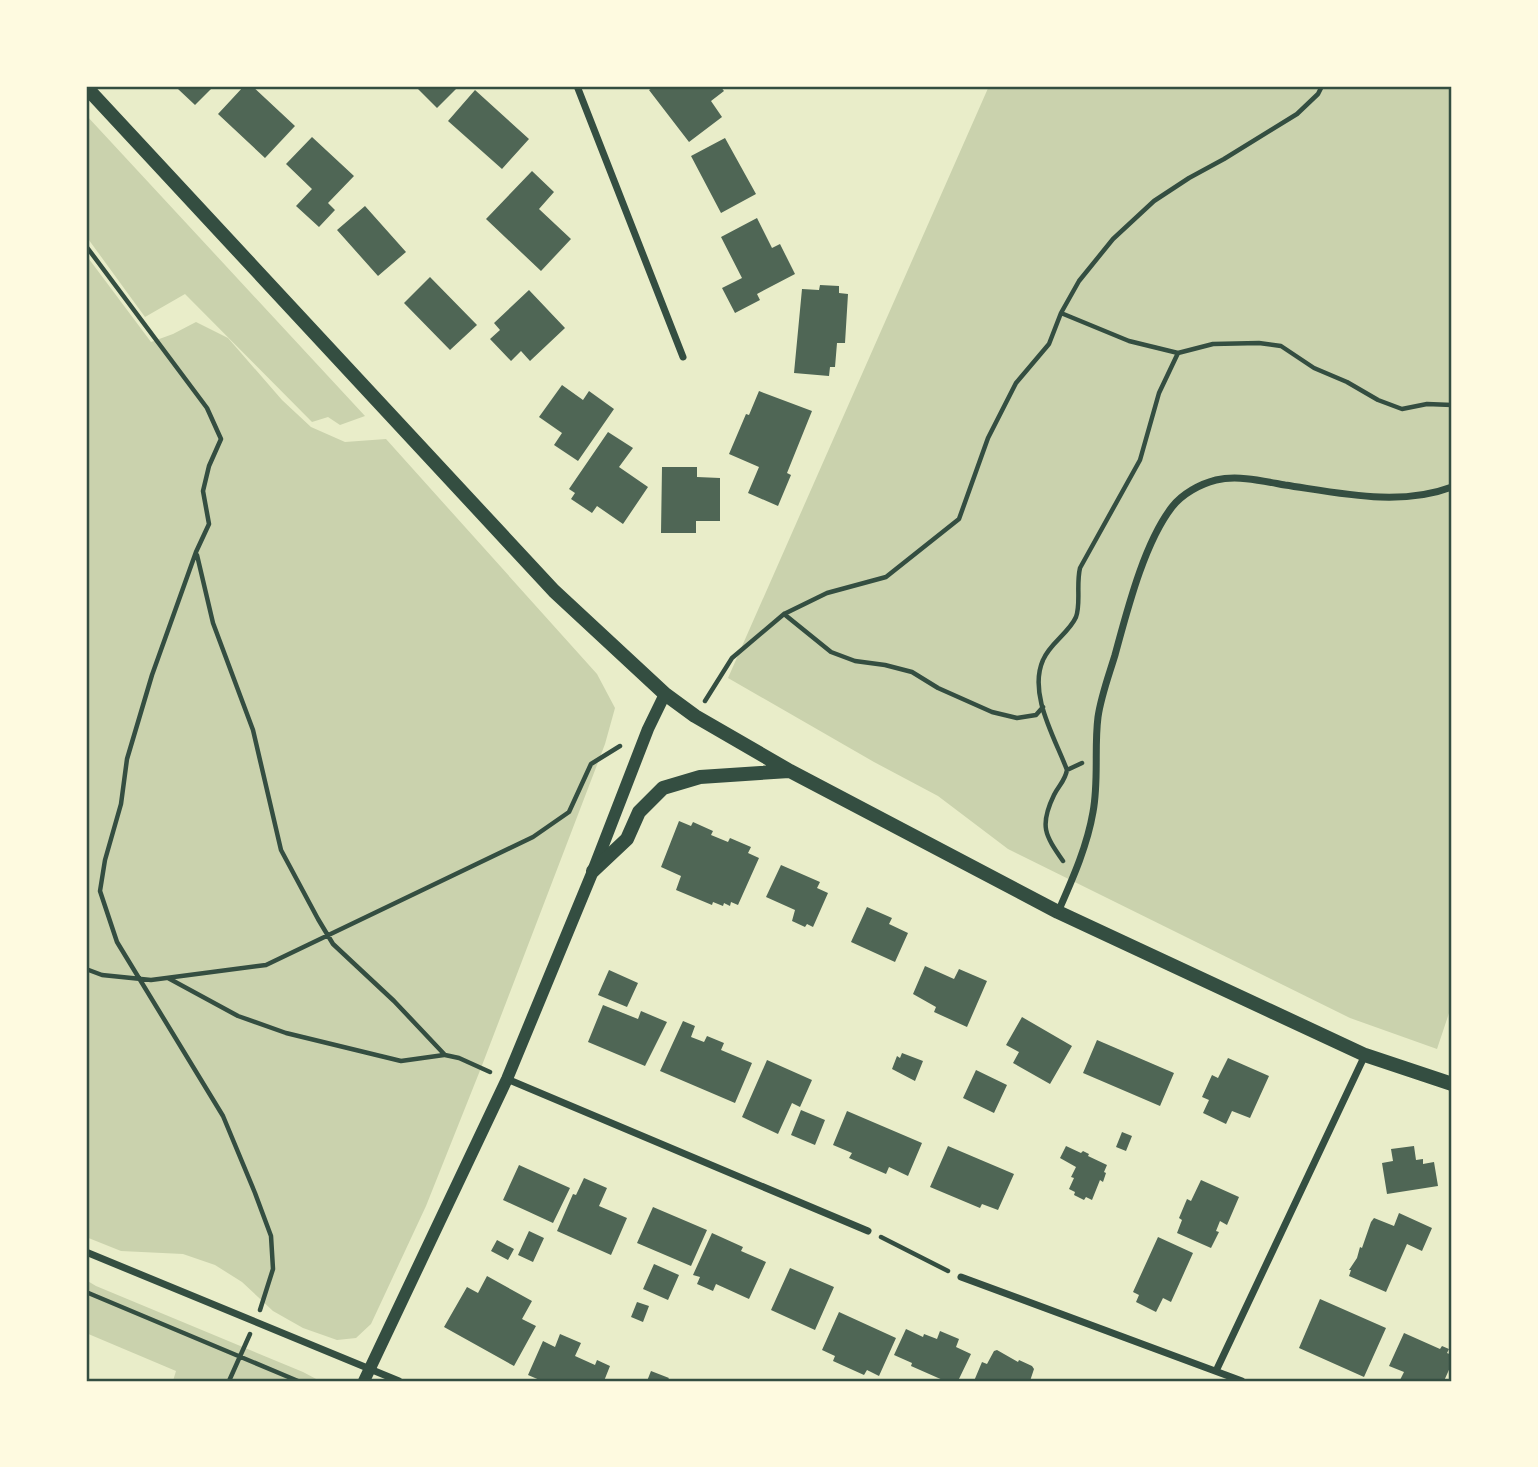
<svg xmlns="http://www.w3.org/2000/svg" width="1538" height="1467" viewBox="0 0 1538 1467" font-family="Montserrat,sans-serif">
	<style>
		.green { fill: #cad2ad }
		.building { fill: #4f6655 }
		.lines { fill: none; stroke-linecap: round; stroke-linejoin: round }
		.path { stroke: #344e41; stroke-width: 4.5 }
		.minor { stroke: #344e41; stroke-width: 7 }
		.tertiary { stroke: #344e41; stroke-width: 12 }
		.secondary { stroke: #344e41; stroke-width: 14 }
		.neatline { fill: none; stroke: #344e41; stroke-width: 2.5 }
	</style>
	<rect width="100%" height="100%" fill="#e9edc9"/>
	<path class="green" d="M989 86H1452V1004L1437 1049 1350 1018 1008 849 938 796 874 762 728 678Z
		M86 115 365 416 340 425 328 417 312 422 185 294 145 317 86 236Z
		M86 255 151 342 173 334 196 322 228 338 282 400 311 427 345 442 386 439 597 674 615 708 605 744 481 1068 426 1206 371 1324 356 1338 337 1340 303 1328 273 1311 242 1282 215 1265 183 1254 121 1251 86 1237Z
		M86 1280 96 1286 303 1372 320 1381H173L176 1371 86 1333Z"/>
	<path class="building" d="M180 86H214L195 105 178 89Z
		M244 86H252L295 126 265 158 218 114Z
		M415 86H459L437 108Z
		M655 86H720L724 91 711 101 722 117 689 142 649 90Z
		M475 90 529 139 502 169 448 121Z
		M312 137 354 176 328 203 335 210 319 227 296 206 312 189 286 164Z
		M725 138 756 194 721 213 691 156Z
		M532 171 554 192 539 209 571 239 541 271 486 219Z
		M365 206 406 252 378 276 337 230Z
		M757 218 772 248 780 244 795 274 757 294 760 300 735 313 722 288 742 278 721 237Z
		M430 277 477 325 450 350 404 303Z
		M820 285 839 286V293L848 294 845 343H837L835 367H830L829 376 794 373 802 289 819 290Z
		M529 290 565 328 530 361 521 351 511 361 490 339 500 330 494 323Z
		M562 385 583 400 589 391 614 409 578 461 554 445 562 433 539 417Z
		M759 391 812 411 787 473 791 475 778 506 748 493 759 467 729 454 746 414 749 415Z
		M608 432 633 448 619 467 648 487 623 524 597 506 592 513 571 499 575 493 569 489Z
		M662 467H697V477L720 478V521H696V533H661Z
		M679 821 691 826 693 822 713 831 711 835 728 842 730 838 751 847 748 853 759 858 738 905 731 902 730 906 724 903 723 906 713 902 712 905 676 890 681 876 661 867Z
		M781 865 820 882 817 888 828 893 813 927 807 924 805 927 792 921 795 910 766 897Z
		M867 907 892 918 889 924 908 933 895 962 851 942Z
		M925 966 954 979 959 969 987 981 967 1027 934 1012 936 1007 913 994Z
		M609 970 638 983 627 1007 598 995Z
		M603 1005 638 1019 641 1011 667 1022 645 1066 588 1042Z
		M1022 1017 1072 1046 1050 1084 1013 1063 1019 1052 1006 1045Z
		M683 1021 695 1026 691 1037 704 1042 707 1036 724 1043 721 1050 752 1063 735 1103 660 1071Z
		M1097 1040 1174 1073 1160 1106 1083 1073Z
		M902 1053 923 1061 915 1081 892 1069 897 1056 900 1058Z
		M1228 1058 1269 1076 1250 1118 1232 1111 1226 1124 1203 1113 1209 1100 1202 1097 1212 1075 1218 1078Z
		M767 1060 812 1080 800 1107 792 1103 778 1134 742 1117Z
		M976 1070 1007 1085 994 1113 963 1098Z
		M801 1110 825 1120 815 1145 791 1135Z
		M847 1111 922 1143 908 1176 889 1167 886 1174 849 1158 852 1153 833 1145Z
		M1122 1132 1132 1136 1126 1151 1116 1147Z
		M948 1146 1014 1174 998 1210 982 1204 980 1208 930 1187Z
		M1066 1146 1081 1153 1083 1151 1089 1154 1088 1156 1107 1165 1104 1172 1106 1173 1103 1182 1100 1180 1092 1200 1086 1197 1084 1200 1074 1195 1075 1192 1069 1189 1074 1178 1071 1177 1076 1167 1060 1158Z
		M1414 1146 1416 1160 1423 1159V1164L1434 1162 1438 1186 1387 1194 1382 1163 1393 1161 1391 1149Z
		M519 1165 570 1188 553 1223 503 1200Z
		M584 1178 607 1188 599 1206 627 1218 611 1255 557 1231 573 1194 576 1195Z
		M1201 1180 1239 1197 1227 1225 1220 1221 1216 1231 1219 1232 1211 1248 1177 1233 1182 1220 1179 1218 1187 1199 1191 1201Z
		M653 1207 707 1230 691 1266 637 1243Z
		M1399 1213 1432 1228 1422 1251 1407 1244 1386 1292 1349 1276 1351 1270H1349L1357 1258 1360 1247 1362 1248 1371 1222 1374 1218 1394 1226Z
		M529 1231 544 1238 533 1262 518 1255Z
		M712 1233 743 1247 741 1251 766 1262 749 1299 716 1284 713 1291 697 1284 700 1277 693 1275Z
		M1158 1237 1193 1253 1171 1302 1163 1298 1156 1312 1136 1302 1139 1295 1133 1292Z
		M497 1240 514 1249 508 1260 491 1251Z
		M654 1264 679 1275 668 1300 643 1289Z
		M790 1268 834 1287 815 1330 771 1310Z
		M487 1276 532 1301 522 1319 536 1326 514 1366 444 1327 467 1287 478 1293Z
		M1320 1299 1386 1328 1364 1377 1299 1348Z
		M637 1302 649 1306 643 1322 631 1317Z
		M839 1312 896 1338 879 1376 867 1370 864 1375 833 1361 835 1356 822 1350Z
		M906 1329 923 1337 924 1334 937 1339 940 1331 959 1339 956 1347 971 1354 958 1381H945L911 1366 912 1363 894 1355Z
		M1404 1333 1440 1349 1442 1346 1449 1349 1447 1353 1452 1355V1363L1444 1381 1400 1380 1404 1372 1389 1366Z
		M560 1334 581 1343 575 1356 595 1365 597 1360 610 1366 604 1381H542L528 1375 543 1341 555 1347Z
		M997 1350 1018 1362 1019 1360 1032 1366 1034 1369 1030 1381H974L982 1362 987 1364 994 1351Z
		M651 1371 669 1378 667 1381H647Z"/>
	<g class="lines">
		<path class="path" d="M86 246 207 408 221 439 209 466 203 491 209 524 196 552 152 675 127 759 121 804 105 860 100 891 117 942 223 1116 255 1193 271 1236 273 1269 260 1310
			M1061 313 1129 341 1178 353
			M197 555 213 623 253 730 281 850 318 919 333 944 394 1001 445 1055 459 1058 490 1072
			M784 614 831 652 855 661 885 665 912 672 938 688 992 712 1017 718 1036 715 1043 707
			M705 701 732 658 784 614 827 593 886 577 959 519 988 438 1016 383 1049 344 1061 313 1079 281 1113 239 1154 201 1189 178 1224 159 1297 114 1318 94 1322 86
			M1067 770 1082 763
			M1063 861C1045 835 1039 826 1054 795 1059 785 1065 781 1067 770 1055 738 1028 694 1043 660 1050 643 1069 633 1076 617 1081 604 1076 585 1080 568L1140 460 1159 393 1178 353 1213 344 1259 343 1281 346 1314 368 1347 382 1378 400 1402 409 1427 404 1452 405
			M86 969 102 975 151 980 266 965 533 837 569 812 591 764 620 746
			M168 978 238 1016 286 1033 401 1061 444 1055
			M881 1237 948 1271
			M86 1292 298 1381
			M229 1381 250 1334"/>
		<path class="minor" d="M577 86 683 357
			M1058 912C1072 880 1087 847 1093 812 1099 780 1094 748 1098 717 1101 696 1109 675 1115 655 1127 611 1144 543 1172 507 1182 494 1200 484 1216 480 1238 475 1263 481 1285 485 1339 493 1399 507 1452 487
			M507 1079 868 1231
			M86 1252 399 1381
			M961 1277 1242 1381
			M1216 1371 1365 1055"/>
		<path class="tertiary" d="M364 1381 507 1079 593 871 648 729 665 694"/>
		<path class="secondary" d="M86 87 554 591 665 694 695 716 790 771 1058 912 1365 1055 1452 1084
			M593 871 627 839 639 812 663 788 700 777 789 771"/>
	</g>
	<rect width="1538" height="1467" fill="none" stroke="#fefae0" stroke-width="175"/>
	<rect x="88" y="88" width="1362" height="1292" class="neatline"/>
</svg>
